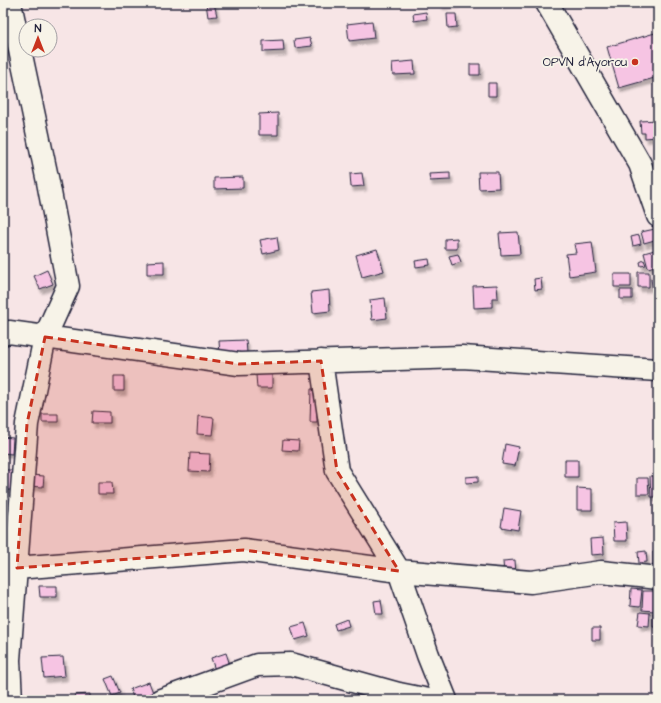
<svg xmlns="http://www.w3.org/2000/svg" width="661" height="703" viewBox="0 0 661 703" font-family="'Architects Daughter',sans-serif">
	<style>
		.building { fill: #f6c4e3; stroke: #22223b; filter: url(#shadow) }
		.lines { fill: none; stroke-linecap: round; stroke-linejoin: round }
		.minor-casing { stroke: #22223b; stroke-width: 25 }
		.minor { stroke: #f7f3e8; stroke-width: 22 }
		.marked { fill: #c8321e; fill-opacity: 0.2; stroke: #c8321e; stroke-width: 3; stroke-dasharray: 8 5; stroke-linejoin: round }
		.poi-dot { fill: #c8321e; stroke: #f7f3e8; stroke-width: 1.5 }
		.labels { text-anchor: middle; dominant-baseline: central; stroke-width: 3.5; stroke-linejoin: round; paint-order: stroke }
		.poi-label { font-size: 12px; fill: #22223b; stroke: #f7f3e8; text-anchor: end }
	</style>
	<defs>
		<filter id="shadow"><feDropShadow dx="2.5" dy="4.5" stdDeviation="1" flood-color="#0004"/></filter>
	</defs>
	<rect width="100%" height="100%" fill="#f7e5e6"/>
	<filter id="ink" filterUnits="userSpaceOnUse"><feTurbulence type="fractalNoise" baseFrequency=".025" numOctaves="2"/><feDisplacementMap in="SourceGraphic" scale="8" xChannelSelector="R" yChannelSelector="G"/><feConvolveMatrix kernelMatrix="1 2 1 2 8 2 1 2 1" color-interpolation-filters="sRGB"/></filter>
	<g filter="url(#ink)">
		<path class="building" d="M206 3H214L217 16 208 17Z
			M440 3H457L441 5Z
			M426 12 427 19 414 21 413 14Z
			M447 14H456L457 27 448 28Z
			M372 21 374 38 349 41 347 24Z
			M655 33 658 43V77L619 88 607 47Z
			M310 38 312 46 295 48 294 40Z
			M283 40 284 51 263 52V41Z
			M414 61 415 74 393 75 392 63Z
			M470 64H480V75H470Z
			M488 83H496V96H488Z
			M278 113V135H259V114Z
			M658 120V130H655L656 137 645 138V133H641L640 121Z
			M478 172H498L499 188 479 189Z
			M362 173 364 186 351 187 350 174Z
			M450 173V180L430 181 429 174Z
			M243 177V188L214 189V178Z
			M655 229 658 239 644 243 641 232Z
			M518 232 520 254 501 255 499 233Z
			M639 235 641 244 633 246 631 237Z
			M277 237 279 250 263 254 260 240Z
			M457 238V249H445V239Z
			M592 242 596 272 569 276 566 254 576 253 574 244Z
			M377 249 384 271 362 277 356 255Z
			M658 249V265L648 268 644 253Z
			M458 254 461 262 452 265 449 256Z
			M429 259 430 265 416 267 415 261Z
			M644 260 646 265 641 266 640 262Z
			M164 261V274H147V262Z
			M47 270 53 284 40 289 34 276Z
			M638 272H649V287H638Z
			M614 274H631V287H614Z
			M658 277V297L654 298 651 279Z
			M541 278 542 289 535 290 534 279Z
			M497 285 498 298H492V307L474 308 473 286Z
			M329 290 330 311 313 313 311 292Z
			M620 290H632V299H620Z
			M385 298 387 318 372 320 370 300Z
			M246 340 247 353 220 354 219 341Z
			M272 374V388H257L256 375Z
			M114 376H124V391H114Z
			M311 389H317V422H310Z
			M93 411 110 412V423H92Z
			M42 414H58V422H42Z
			M198 416 214 418 212 435 197 434Z
			M3 437 13 438 12 454 3 453Z
			M283 440 299 441 298 451 282 450Z
			M505 444 519 447 515 466 502 464Z
			M190 453 210 454 209 472 189 471Z
			M655 455H658V472H656Z
			M565 460H578V477H565Z
			M3 470H12L11 490H3Z
			M30 475 44 476 43 487 29 486Z
			M478 476V482L466 483V477Z
			M650 476H658V497H651Z
			M637 478H648L649 494H637Z
			M98 482H112L113 494H98Z
			M577 488 592 489V510H577Z
			M655 506H658V518H655Z
			M504 508 521 511 518 530 501 527Z
			M626 522 627 541H614L613 523Z
			M3 524H4V543H3Z
			M603 538 604 554 591 555 590 539Z
			M646 551 647 562 639 563 638 552Z
			M653 552H658V569H653Z
			M515 560 516 574 504 575 503 561Z
			M39 586H57V597H40Z
			M631 589 642 590 640 607 630 606Z
			M643 591H654V611L642 610Z
			M655 593H658V611H654Z
			M381 600 383 614H376L374 601Z
			M640 612 650 613 649 626 638 625Z
			M653 613H658V627H653Z
			M347 619 349 626 336 630 334 624Z
			M305 623 309 636 295 640 291 627Z
			M592 628H600V640H592Z
			M226 653 232 671 217 676 211 658Z
			M63 657 65 676 44 678 42 658Z
			M113 676 120 693 112 696 105 679Z
			M149 682 155 698 149 700H134L130 689Z
			M90 694V700H75V695Z
			M373 695V700H367L366 696Z
			M644 698H658L657 700H644Z"/>
		<g class="lines">
			<g class="minor-casing">
				<path id="minor" d="M10 3 48 182 68 286 45 337 27 424 9 660 11 700
					M547 3 640 164 658 216
					M3 334 9 332 239 364 462 357 658 370
					M321 361 337 471 399 571 428 655 446 700
					M3 569 244 550 399 571 531 582 601 572 658 578
					M161 700 257 665 291 664 399 694 429 700"/>
			</g>
			<use href="#minor" class="minor"/>
		</g>
	</g>
	<path class="marked" d="M45 337 239 364 321 361 337 471 399 571 244 550 17 568 27 424Z"/>
	<circle class="poi-dot" cx="635" cy="62" r="4"/>
	<g class="labels">
		<g class="poi-label">
			<text x="627" y="62">OPVN d'Ayorou</text>
		</g>
	</g>
	<rect width="661" height="703" fill="none" stroke="#f7f3e8" stroke-width="16"/>
	<rect x="8" y="8" width="645" height="687" fill="none" stroke="#22223b" stroke-width="1.5" filter="url(#ink)"/>
	<g transform="translate(38 38)"><circle r="19" fill="#f7f3e8" stroke="#a29fa3"/>
	<path d="M0-3L7 15L0 10L-7 15Z" fill="#c8321e"/>
	<text y="-6" font-size="11" font-weight="bold" text-anchor="middle" fill="#22223b">N</text>
	</g>
</svg>
